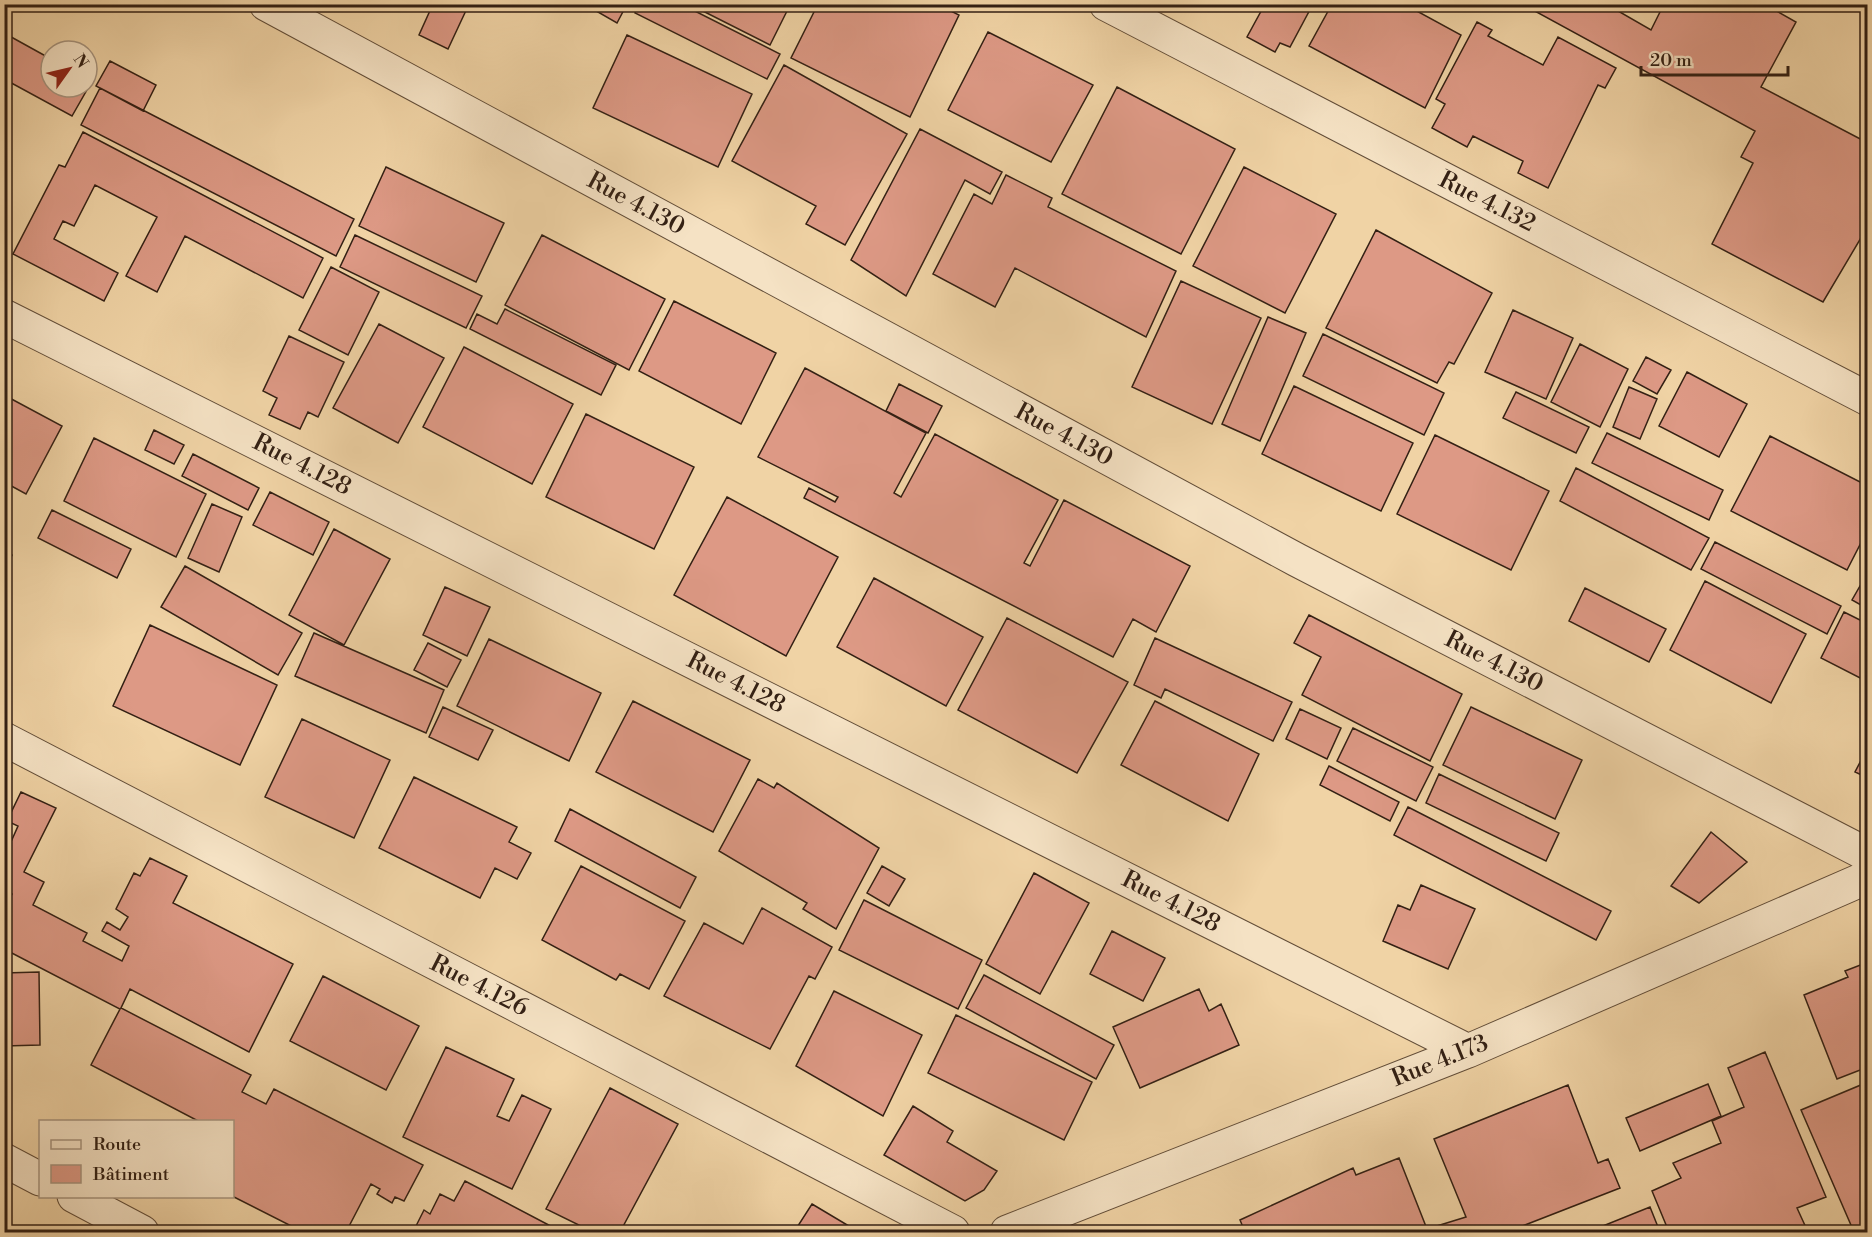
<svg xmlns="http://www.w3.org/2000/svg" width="1872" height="1237" viewBox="0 0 1872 1237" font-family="'Libre Bodoni',serif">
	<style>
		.building { fill: #dd9985; stroke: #332014; stroke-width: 1.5 }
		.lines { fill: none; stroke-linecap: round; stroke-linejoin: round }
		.minor-casing { stroke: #624d38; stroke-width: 35 }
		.minor { stroke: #f5e2c4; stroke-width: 33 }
		.labels { text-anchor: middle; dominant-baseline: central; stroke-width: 6; stroke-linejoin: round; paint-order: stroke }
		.street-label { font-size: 24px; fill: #332014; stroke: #f5e2c4 }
	</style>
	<rect width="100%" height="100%" fill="#f0d3a5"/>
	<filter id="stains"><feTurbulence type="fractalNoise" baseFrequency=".00333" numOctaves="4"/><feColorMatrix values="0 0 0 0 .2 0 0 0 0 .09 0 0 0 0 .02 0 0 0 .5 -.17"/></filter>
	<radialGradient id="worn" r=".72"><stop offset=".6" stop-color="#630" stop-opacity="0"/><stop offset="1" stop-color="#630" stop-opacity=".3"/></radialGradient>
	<path class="building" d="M433 4H469L448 49 419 35Z
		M584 4H627L617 23Z
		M639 4H681L780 54 767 79 635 13Z
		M689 4H785L789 7 770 45Z
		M818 4H937L959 15 910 117 791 58Z
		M1265 4H1313L1290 47 1280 43 1275 52 1247 37Z
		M1332 4H1404L1461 35 1425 108 1309 46Z
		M1522 4H1606L1651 30 1664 4H1764L1796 22 1761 87 1868 143V226L1823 302 1712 244 1753 163 1741 157 1755 131Z
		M1477 22 1492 30 1488 36 1543 65 1558 37 1616 68 1605 88 1598 85 1548 188 1518 173 1523 161 1473 136 1467 147 1432 128 1445 104 1436 99Z
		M988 32 1093 85 1051 162 948 110Z
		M4 33 51 59V87H87V78L92 81 72 116 4 79Z
		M627 35 752 94 718 167 593 108Z
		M110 61 156 85 143 111 96 86Z
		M784 65 907 134 845 245 806 224 816 206 732 161Z
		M1117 87 1235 149 1181 254 1062 194Z
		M100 88 354 219 336 256 81 125Z
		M920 129 1002 172 990 194 965 180 906 296 851 260Z
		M83 132 323 258 303 298 185 236 157 292 126 276 157 217 95 185 74 226 63 221 54 239 118 273 104 301 13 254 59 165 65 167Z
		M386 167 504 223 476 282 359 226Z
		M1244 167 1336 214 1285 313 1193 266Z
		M1006 175 1052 198 1048 207 1176 271 1146 337 1015 268 995 307 933 274 974 194 992 204Z
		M1376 230 1492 293 1454 364 1449 362 1437 383 1326 328Z
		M355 235 482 296 466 328 340 267Z
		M542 235 665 299 629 370 505 305Z
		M331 267 379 292 348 355 299 330Z
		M1181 281 1261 318 1212 424 1132 387Z
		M674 301 776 353 741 424 639 371Z
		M505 309 616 365 601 395 470 329 477 314 497 324Z
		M1513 310 1573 338 1546 399 1485 372Z
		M1268 317 1306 333 1260 441 1222 424Z
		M379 324 444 358 398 443 333 408Z
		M1323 334 1444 393 1424 435 1303 376Z
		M289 336 344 362 318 417 308 412 300 429 269 415 277 398 263 391Z
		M1580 344 1628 369 1600 427 1551 402Z
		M464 347 573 404 532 484 423 427Z
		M1646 357 1671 370 1657 394 1633 381Z
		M805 368 926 433 894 493 901 497 935 434 1058 500 1024 563 1030 566 1064 500 1190 566 1156 632 1133 619 1113 657 804 498 809 488 835 502 838 497 758 457Z
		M1687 372 1747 404 1719 457 1659 426Z
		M899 384 942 406 928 433 886 411Z
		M1294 386 1413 443 1381 511 1262 454Z
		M1629 387 1657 399 1640 439 1613 427Z
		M1516 392 1589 427 1576 453 1503 418Z
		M4 395 62 426 26 494 4 482Z
		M586 414 694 467 654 549 546 497Z
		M154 430 184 445 174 464 145 450Z
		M1607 433 1723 490 1709 520 1592 463Z
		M1435 435 1549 491 1511 570 1397 514Z
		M1770 436 1868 486V529L1847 570 1731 511Z
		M94 438 206 494 176 557 64 501Z
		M193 454 259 488 248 510 182 476Z
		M1576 468 1709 538 1691 570 1560 501Z
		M270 492 329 522 313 555 253 525Z
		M727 497 838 557 786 656 674 595Z
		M212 504 242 517 219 572 188 558Z
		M52 510 131 549 117 578 38 538Z
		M334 529 390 559 344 645 289 615Z
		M1715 542 1841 606 1827 634 1701 569Z
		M4 551 12 555 4 572Z
		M185 566 302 633 278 675 161 607Z
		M1868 572V609L1852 600Z
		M874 578 983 637 946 706 837 647Z
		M1705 581 1806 634 1771 703 1670 650Z
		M445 587 490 607 467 656 423 635Z
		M1585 588 1666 629 1649 662 1569 621Z
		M1844 612 1868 624V682L1821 658Z
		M1309 615 1462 694 1430 761 1302 695 1321 657 1294 643Z
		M1007 618 1128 682 1077 773 958 710Z
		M150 625 277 685 240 765 113 706Z
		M314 633 444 690 426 733 295 676Z
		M1155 638 1292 702 1273 741 1165 689 1161 698 1134 685Z
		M489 639 601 693 569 761 457 706Z
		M428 643 461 660 447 687 414 670Z
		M633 701 750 760 713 832 596 772Z
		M1155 701 1259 754 1228 821 1121 765Z
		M443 707 493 730 478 760 429 737Z
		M1471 707 1582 760 1555 819 1443 765Z
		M1300 709 1341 728 1327 759 1286 739Z
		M302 719 390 760 354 838 265 797Z
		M1353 728 1433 767 1416 801 1337 761Z
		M1868 747V778L1855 772Z
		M1329 766 1399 802 1390 821 1320 785Z
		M1439 774 1559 833 1546 861 1426 803Z
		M414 777 517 827 509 842 531 853 517 879 495 868 480 898 379 848Z
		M758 779 774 788 777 783 879 848 836 929 803 909 807 903 719 851Z
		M21 792 56 808 24 872 44 882 33 905 87 933 83 941 122 961 129 946 102 931 107 922 120 930 128 917 116 909 134 873 140 876 150 858 187 876 173 903 293 964 249 1052 130 989 121 1008 251 1075 242 1092 266 1104 274 1089 423 1165 404 1201 395 1197 392 1203 377 1194 380 1189 371 1184 346 1232H303L232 1196V1122H200L91 1065 120 1009 4 949V909L12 894 4 890V841L10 844 18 826 7 821Z
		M1408 807 1611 911 1596 940 1394 835Z
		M570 809 696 877 680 908 555 841Z
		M1711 832 1747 862 1699 903 1671 886Z
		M581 866 685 921 649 989 620 974 616 980 542 940Z
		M882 866 905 879 889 906 867 893Z
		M1034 873 1089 903 1040 994 986 964Z
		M1421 885 1475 909 1448 969 1383 941 1398 905 1410 910Z
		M864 900 982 960 958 1009 839 950Z
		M762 908 832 947 815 979 809 976 770 1049 664 996 704 923 743 944Z
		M1112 931 1165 958 1143 1001 1090 974Z
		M1868 962V1067L1837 1079 1804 995 1848 977 1845 971Z
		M39 972 40 1045 4 1046V973Z
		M984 975 1114 1045 1096 1079 966 1008Z
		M323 976 419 1026 386 1090 290 1041Z
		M1199 989 1209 1011 1221 1004 1239 1045 1140 1088 1113 1027Z
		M834 991 922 1035 883 1116 796 1066Z
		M956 1015 1092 1082 1064 1140 928 1073Z
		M446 1047 514 1079 497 1116 509 1121 522 1095 551 1109 512 1189 403 1137Z
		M1765 1052 1826 1197 1797 1208 1808 1232H1669L1652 1191 1681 1178 1673 1163 1721 1143 1712 1121 1744 1107 1728 1068Z
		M1868 1082V1226L1854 1232 1801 1110Z
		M1708 1084 1721 1116 1640 1151 1626 1118Z
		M1568 1085 1598 1163 1608 1159 1620 1188 1507 1232H1245L1240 1220 1353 1168 1356 1175 1399 1158 1427 1229 1466 1217 1434 1139Z
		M610 1088 678 1124 620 1232H593L546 1209Z
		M913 1106 953 1131 947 1142 997 1171 984 1190 965 1201 884 1155Z
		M465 1181 562 1232H413L424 1210 430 1214 440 1194 454 1201Z
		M812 1204 859 1232H794Z
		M1650 1207 1660 1232H1588Z"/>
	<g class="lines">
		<g class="minor-casing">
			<path id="minor" d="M266 4 1297 560 1868 855
				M1106 4 1868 399
				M4 316 1468 1051
				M4 739 953 1232
				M4 1160 40 1179
				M74 1196 142 1232
				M1007 1232 1468 1051 1868 877"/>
		</g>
		<use href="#minor" class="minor"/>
	</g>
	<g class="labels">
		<g class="street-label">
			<text transform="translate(1487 202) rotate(27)">Rue 4.132</text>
			<text transform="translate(636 204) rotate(28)">Rue 4.130</text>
			<text transform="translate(1064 435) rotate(28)">Rue 4.130</text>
			<text transform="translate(302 465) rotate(27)">Rue 4.128</text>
			<text transform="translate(1494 662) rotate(27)">Rue 4.130</text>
			<text transform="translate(736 683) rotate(27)">Rue 4.128</text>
			<text transform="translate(1171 902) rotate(27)">Rue 4.128</text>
			<text transform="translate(479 986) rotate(27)">Rue 4.126</text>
			<text transform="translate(1440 1061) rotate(-22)">Rue 4.173</text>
		</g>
	</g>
	<rect width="1872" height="1237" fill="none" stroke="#f0d3a5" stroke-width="24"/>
	<rect x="6" y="6" width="1860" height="1225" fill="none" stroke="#332014" stroke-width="3"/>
	<rect x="12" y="12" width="1848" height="1213" fill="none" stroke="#332014" stroke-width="1.5"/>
	<rect x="39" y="1120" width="195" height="78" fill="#f5e2c4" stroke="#a7947e" stroke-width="1.5"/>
	<rect x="51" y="1140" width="30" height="9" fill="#f5e2c4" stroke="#a7947e" stroke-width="1.5"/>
	<text x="93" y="1150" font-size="18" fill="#332014">Route</text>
	<rect x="51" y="1165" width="30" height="18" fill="#dd9985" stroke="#a7947e" stroke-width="1.5"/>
	<text x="93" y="1180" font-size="18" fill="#332014">Bâtiment</text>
	<g transform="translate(69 69) rotate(56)"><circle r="28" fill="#f5e2c4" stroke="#a7947e" stroke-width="1.5"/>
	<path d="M0-4.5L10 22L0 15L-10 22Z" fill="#8f2418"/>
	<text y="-9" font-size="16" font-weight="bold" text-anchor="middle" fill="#332014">N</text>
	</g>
	<path d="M1641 66v9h147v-9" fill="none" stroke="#332014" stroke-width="3"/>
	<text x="1650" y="66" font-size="18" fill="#332014" stroke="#f5e2c4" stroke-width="4.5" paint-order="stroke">20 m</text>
	<rect width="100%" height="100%" filter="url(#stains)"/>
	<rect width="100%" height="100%" fill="url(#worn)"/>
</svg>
